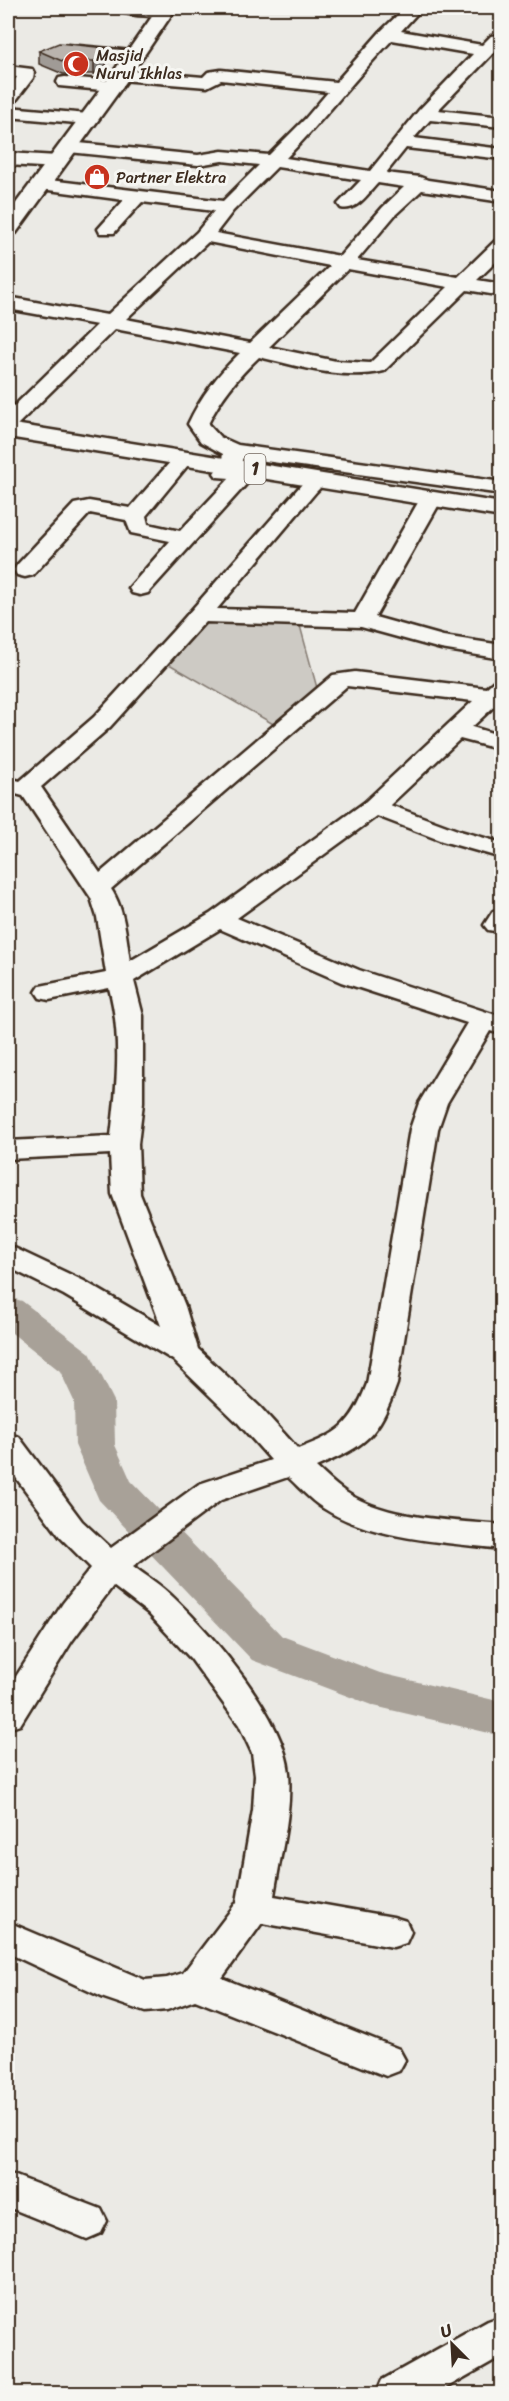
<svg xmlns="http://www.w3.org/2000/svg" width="509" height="2401" viewBox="0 0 509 2401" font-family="Sriracha,sans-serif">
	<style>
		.green { fill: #cdcac4; stroke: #847a71; stroke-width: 1.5 }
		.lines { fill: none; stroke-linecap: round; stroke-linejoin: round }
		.river { fill: #a8a198; fill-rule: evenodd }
		.minor-casing { stroke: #3b2a1e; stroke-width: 5 }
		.major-casing { stroke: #3b2a1e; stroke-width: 5 }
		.highway-casing { stroke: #3b2a1e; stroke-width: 5 }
		.minor { fill: #f6f6f2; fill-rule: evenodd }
		.major { fill: #f6f6f2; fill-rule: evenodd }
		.highway { fill: #f6f6f2; fill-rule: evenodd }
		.wall { fill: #a09b96; stroke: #3b2a1e; stroke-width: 1.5 }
		.shaded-wall { fill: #827e7a; stroke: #3b2a1e; stroke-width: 1.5 }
		.building { fill: #bab4ae; stroke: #3b2a1e; stroke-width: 1.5 }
		.labels { text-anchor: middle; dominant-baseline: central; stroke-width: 6; stroke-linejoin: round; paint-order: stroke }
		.far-poi-label { font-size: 16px; fill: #3b2a1e; stroke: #f6f6f2; text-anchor: start }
		.shield { fill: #f6f6f2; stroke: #73675e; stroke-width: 1.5 }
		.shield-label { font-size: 18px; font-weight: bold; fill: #3b2a1e }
	</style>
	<rect width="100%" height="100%" fill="#ebeae5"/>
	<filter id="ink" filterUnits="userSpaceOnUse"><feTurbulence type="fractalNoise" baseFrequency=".0167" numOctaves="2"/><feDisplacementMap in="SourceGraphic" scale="12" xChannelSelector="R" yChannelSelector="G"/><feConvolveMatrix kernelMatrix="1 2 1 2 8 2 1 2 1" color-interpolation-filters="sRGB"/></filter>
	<g filter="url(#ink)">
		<path class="green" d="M205 621 299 622 317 688 275 725 169 664Z"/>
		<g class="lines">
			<path class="river" d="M8 1297 22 1301 90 1353 114 1401 115 1445 131 1481 282 1636 380 1673 502 1702V1736L374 1706 252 1660 99 1500 75 1445 74 1401 60 1371 8 1330Z"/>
			<g class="minor-casing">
				<path id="minor" d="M115 8H169L172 11C165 19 122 16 115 8Z
					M405 8H422L401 31 482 45 491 36 502 35V44L438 110 502 117V127L430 120 414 138 502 149V159L406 148 386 173 420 177 428 180 502 191V202L422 190 395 215 357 260 458 277 495 241 502 240V256L477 280 502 284V296L467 290 384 371C343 381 299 366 259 357 238 377 221 397 208 424L220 437 238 445 502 482V494L243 458 237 471 250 472 253 476 250 480 148 593 140 595 132 593 129 588 170 541 131 533 126 520 90 513 33 575 25 577 17 575 14 570 17 565 74 504 89 501 130 508 171 461 178 459 185 461 188 465 146 516 148 524 180 531 230 478 217 477 214 473 221 464 223 454 201 442 188 424C201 396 218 374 240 353L115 329 15 427 8 429V412L97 325 8 309V297L107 315 197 232 214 211 142 202 114 233H100L98 229 124 200 41 189 35 188 32 184 35 180 41 179 223 201 259 165 222 161 198 165 69 152 63 151 60 147 63 143 69 142 198 155 222 151 269 155 305 119 328 92 221 80 207 87 121 80 113 75 121 70 203 77 208 72 221 70 336 82 381 31ZM392 40 473 54 419 110 370 171 286 158C324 120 355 78 392 40ZM277 167 361 180 338 204 341 208C357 212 368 193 378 183L404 187 383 207 340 256 216 233 233 211ZM208 242 330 266 250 343 126 319ZM348 269 448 287 370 363 336 361 269 347Z
					M68 45 132 51 140 56 132 61 62 54 60 50Z
					M8 66 32 69 34 73 33 78 14 103 8 104V89L17 77 8 76Z
					M65 77 113 81 119 82 121 86 119 90 113 91 59 86 57 82 59 78Z
					M8 107 88 114 94 115 97 119 94 123 88 124 8 117Z
					M309 482 316 484 320 488 316 492 217 609 355 613 416 506 419 501 427 500 435 501 438 506 375 617 443 636 502 645V659L441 649 361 627 205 622 110 727 41 787 100 873 333 675 355 672 486 688 494 681 502 679V699L472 727 502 736V750L460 739 390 805 460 831 502 843V858L442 841 377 816 237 918 359 970 502 1017V1034L490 1031 447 1103 438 1129 397 1384C378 1437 367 1445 316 1467 325 1475 334 1484 344 1491 386 1520 453 1520 502 1525V1549C445 1542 372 1540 323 1508 310 1500 299 1487 288 1477L221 1500 133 1566C146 1576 161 1585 173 1597 213 1635 284 1717 289 1773 292 1813 280 1856 274 1896L393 1917 406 1921 411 1932 406 1943 393 1947 262 1923 222 1978 399 2049 405 2060 399 2071 386 2076 195 2000 167 2010 145 2012 104 1998 8 1953V1922L145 1980 167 1978 183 1973 237 1902 253 1810 255 1775 252 1753 239 1725 191 1659 148 1613 113 1586 72 1641 20 1725 8 1729V1689L63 1603 91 1568 60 1537 8 1467V1434L19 1437 82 1521 111 1548 199 1484 271 1460 238 1423 173 1360 64 1295 8 1267V1245L84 1281 161 1326 112 1194 110 1154 8 1159V1141L111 1136C117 1087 122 1035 109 988L49 1000 40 998 36 992 40 986 106 973 97 917 91 898 23 796 8 792V778L20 781 94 717 173 631 302 484ZM347 686 473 701 365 802 210 914 130 961C126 937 125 910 111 889ZM220 929 341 982 467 1023 419 1103 410 1129 367 1384C351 1426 339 1433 298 1449L260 1407 198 1349 185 1306 140 1194 138 1144 143 1103V1016L134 981Z
					M502 908V932L488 930 484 925 493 911Z
					M8 2173 101 2209 107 2221 101 2233 87 2239 8 2207Z
					M502 2316V2356L435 2394H376L382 2380 488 2321Z"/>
			</g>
			<g class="major-casing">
				<path id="major" d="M8 153 57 156 64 158 67 162 64 166 57 168 8 165Z"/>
			</g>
			<g class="highway-casing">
				<path id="highway" d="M158 8H176L128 79 16 233 8 234V214L112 74Z
					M8 423 502 503V517L8 437Z"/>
			</g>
			<use href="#minor" class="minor"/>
			<use href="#major" class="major"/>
			<use href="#highway" class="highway"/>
		</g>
		<path class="wall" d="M106 48V67L94 74H63L39 64V51Z"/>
		<path class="shaded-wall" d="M106 48V67L94 74V61Z"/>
		<path class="building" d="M59 43 106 48V54L94 61H62L39 51Z"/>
	</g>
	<defs>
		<g id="mosque-disc" transform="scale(1.35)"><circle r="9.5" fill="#c8321e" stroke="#f6f6f2"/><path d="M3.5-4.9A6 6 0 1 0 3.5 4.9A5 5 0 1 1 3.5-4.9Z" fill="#fff"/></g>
		<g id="shop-disc" transform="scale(1.35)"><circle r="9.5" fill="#c8321e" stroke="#f6f6f2"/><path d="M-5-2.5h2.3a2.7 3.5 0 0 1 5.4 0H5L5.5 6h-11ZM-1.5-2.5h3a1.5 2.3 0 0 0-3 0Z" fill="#fff"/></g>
	</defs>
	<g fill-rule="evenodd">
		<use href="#mosque-disc" x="76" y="64"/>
		<use href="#shop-disc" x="97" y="177"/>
	</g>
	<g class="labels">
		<g class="far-poi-label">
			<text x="96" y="55">Masjid<tspan x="96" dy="18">Nurul Ikhlas</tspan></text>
			<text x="116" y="177">Partner Elektra</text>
		</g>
		<rect class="shield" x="244.5" y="454" width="21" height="30" rx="4.5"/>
		<g class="shield-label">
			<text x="255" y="469">1</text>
		</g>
	</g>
	<rect width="509" height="2401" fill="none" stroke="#f6f6f2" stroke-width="30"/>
	<rect x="15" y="15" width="479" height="2371" fill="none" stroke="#3b2a1e" stroke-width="2" filter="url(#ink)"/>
	<g transform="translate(452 2344) rotate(336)" stroke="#f6f6f2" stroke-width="4.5" paint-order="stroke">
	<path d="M0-4.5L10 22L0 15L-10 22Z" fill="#3b2a1e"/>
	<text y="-9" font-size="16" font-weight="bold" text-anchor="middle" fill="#3b2a1e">U</text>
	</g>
</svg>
